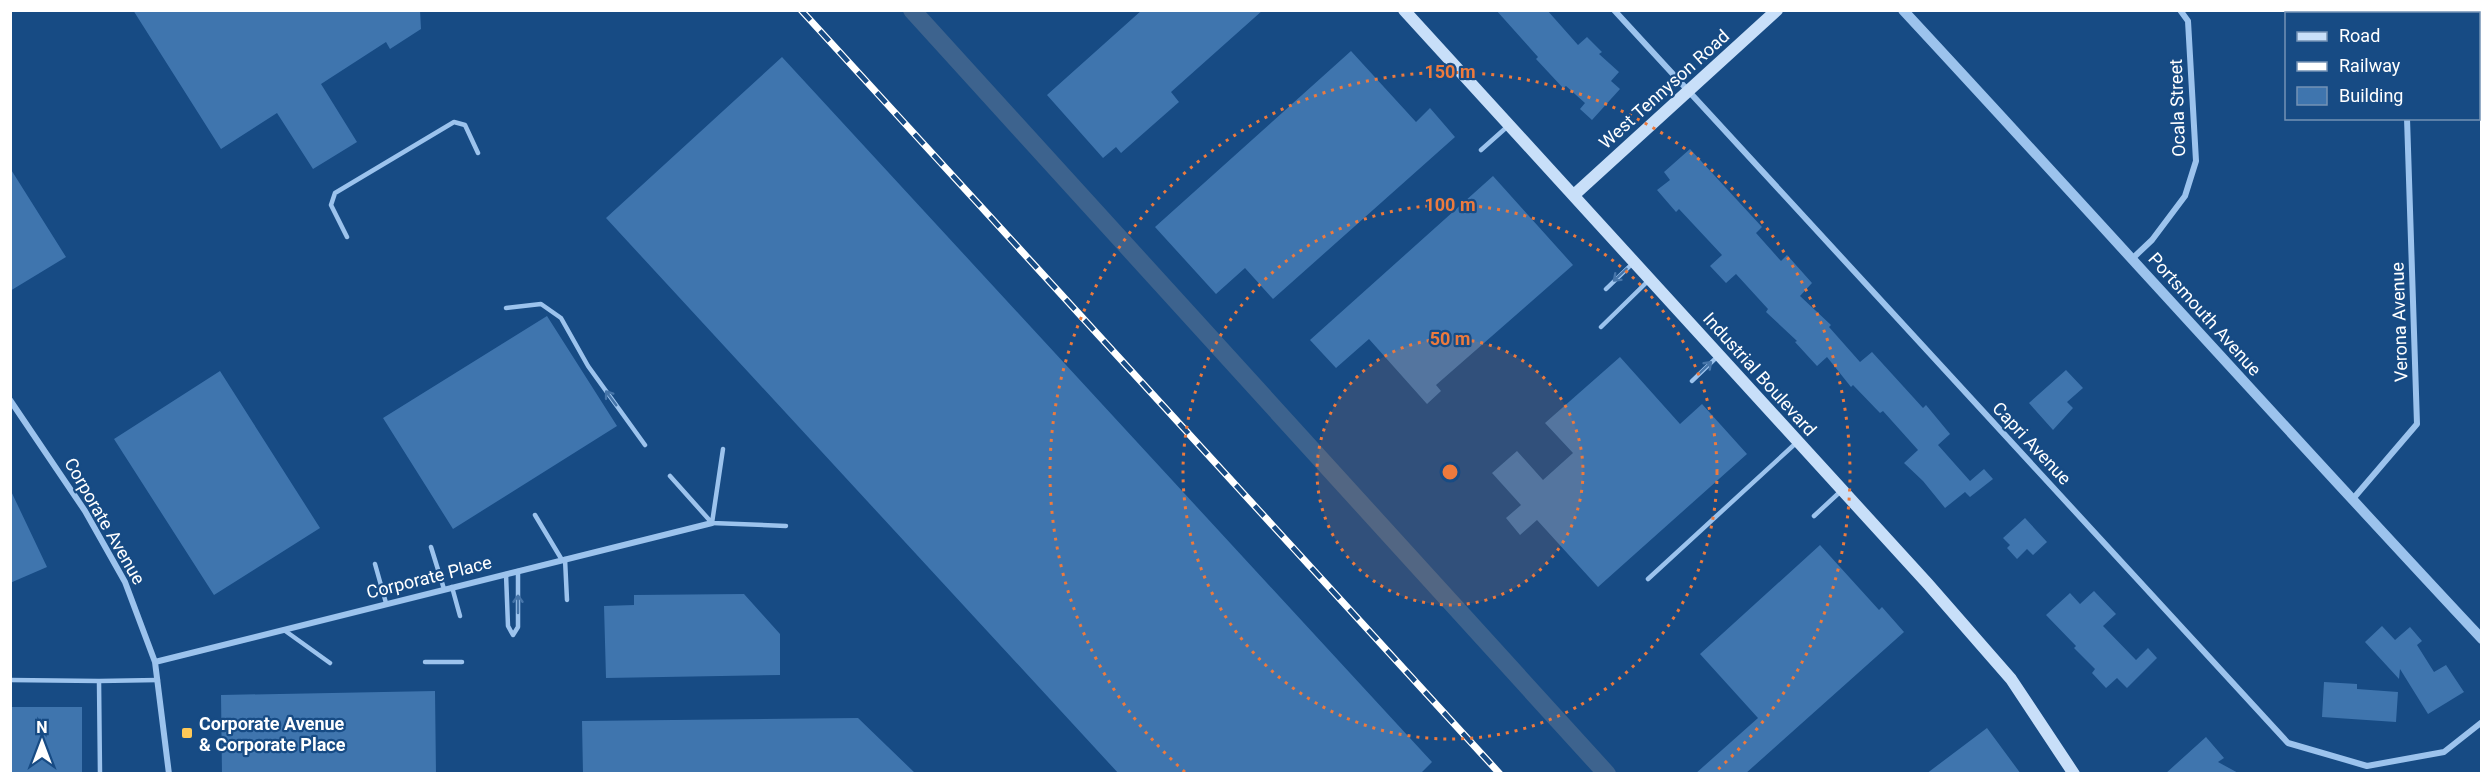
<svg xmlns="http://www.w3.org/2000/svg" width="2492" height="784" viewBox="0 0 2492 784" font-family="Roboto,sans-serif">
	<style>
		.lines { fill: none; stroke-linecap: round; stroke-linejoin: round }
		.canal { stroke: #3d638e; stroke-width: 18 }
		.building { fill: #3f75ae }
		.service { stroke: #9cc3ed; stroke-width: 4.5 }
		.minor { stroke: #9cc3ed; stroke-width: 6 }
		.tertiary { stroke: #9cc3ed; stroke-width: 10 }
		.secondary { stroke: #c8dff9; stroke-width: 12 }
		.rail-casing { stroke: #fff; stroke-width: 7 }
		.rail { stroke: #174b84; stroke-width: 4.5; stroke-dasharray: 14; stroke-linecap: butt }
		.oneway { stroke: #4675a9 }
		.ring { fill: none; stroke: #ed7a3d; stroke-width: 3; stroke-dasharray: 3 6 }
		.poi-dot { fill: #ffc957; stroke: #174b84; stroke-width: 2 }
		.labels { text-anchor: middle; dominant-baseline: central; stroke-width: 4.5; stroke-linejoin: round; paint-order: stroke }
		.street-label { font-size: 18px; fill: #fff; stroke: #174b84 }
		.poi-label { font-size: 18px; font-weight: bold; fill: #fff; stroke: #174b84; text-anchor: start }
		.centre { fill: #ed7a3d; stroke: #174b84; stroke-width: 3 }
		.ring-label { font-size: 18px; text-anchor: middle; font-weight: bold; fill: #ed7a3d; stroke: #174b84; stroke-width: 4.5; stroke-linejoin: round; paint-order: stroke }
	</style>
	<rect width="100%" height="100%" fill="#174b84"/>
	<g class="lines">
		<path class="canal" d="M912 10 1607 774"/>
	</g>
	<path class="building" d="M133 10H420L421 29 390 49 386 42 321 84 357 142 313 169 277 113 221 149Z
		M1142 10H1263L1171 92 1179 102 1121 153 1116 147 1103 158 1047 95Z
		M1496 10H1547L1578 45 1587 37 1602 52 1599 54 1619 72 1611 81 1620 89 1592 120 1580 109 1585 103 1566 86 1563 88 1536 59 1538 57Z
		M1351 51 1416 122 1430 108 1455 137 1273 299 1245 268 1216 294 1155 227Z
		M782 57 1432 762 1420 774H1119L606 218Z
		M1690 149 1762 227 1756 233 1781 261 1787 255 1812 283 1800 296 1831 325 1829 327 1860 362 1872 352 1923 408 1926 405 1950 434 1938 445 1970 481 1984 469 1993 479 1970 497 1965 492 1945 508 1923 481 1904 463 1918 450 1883 411 1880 413 1853 385 1851 387 1827 357 1817 366 1795 342 1797 341 1766 312 1768 309 1736 274 1726 283 1710 266 1722 255 1679 209 1676 212 1657 190 1670 180 1664 172Z
		M10 168 66 257 10 291Z
		M1493 176 1573 265 1436 385 1441 391 1427 404 1369 339 1336 368 1310 340Z
		M547 316 617 426 453 529 383 418Z
		M1620 357 1680 424 1702 404 1747 454 1598 587 1537 520 1520 535 1506 518 1521 505 1492 473 1517 451 1543 480 1573 453 1545 423Z
		M2066 370 2083 388 2067 402 2073 408 2053 430 2029 403Z
		M220 371 320 528 214 595 114 439Z
		M10 489 47 567 10 583Z
		M2025 518 2047 542 2033 555 2027 549 2017 559 2007 548 2010 545 2003 538Z
		M1820 545 1879 610 1882 607 1904 632 1745 774H1695L1758 718 1700 654Z
		M2094 591 2116 614 2103 626 2136 660 2148 648 2157 658 2127 688 2117 678 2106 688 2092 673 2095 669 2074 648 2076 646 2046 615 2070 593 2080 604Z
		M744 594 780 634V675L606 678 604 606 634 605V595Z
		M2382 626 2395 640 2410 627 2422 641 2417 645 2434 672 2446 665 2464 692 2428 714 2400 669 2399 679 2365 642Z
		M2324 682 2357 684V689L2398 692 2396 722 2322 717Z
		M435 691 436 774H222L221 695Z
		M10 707H82V774H10Z
		M858 718 916 774H583L582 721Z
		M1987 728 2021 774H1926Z
		M2206 737 2224 758 2218 762 2240 774H2165Z"/>
	<g class="lines">
		<path class="service" d="M1481 150 1508 126
			M347 237 331 205 335 193 454 122 465 125 478 153
			M1606 289 1632 264
			M506 308 541 304 561 318 588 366 645 445
			M1601 327 1648 281
			M1692 381 1718 356
			M670 476 712 523 786 526
			M535 515 562 560
			M1814 516 1841 491
			M712 523 723 449
			M431 547 444 589
			M565 559 567 600
			M375 564 386 603
			M506 574 508 626 513 635 518 627V571
			M1648 579 1796 443
			M452 587 460 616
			M284 630 330 663
			M425 662H462
			M10 680 99 681
			M100 774 99 681 158 680"/>
		<path class="minor" d="M1614 10 2288 743 2367 766 2444 752 2482 722
			M2403 10V14
			M2133 258 2152 240 2185 196 2196 161 2188 21 2180 10
			M10 400 85 511 125 582 155 662 169 774
			M2352 500 2417 424 2407 118
			M155 662 712 523"/>
		<path class="tertiary" d="M1903 10C2097 219 2287 431 2482 639"/>
		<path class="secondary" d="M1404 10 1928 584 2011 679 2074 774
			M1574 195 1777 10"/>
		<g class="rail-casing">
			<path id="rail" d="M801 10 1500 774"/>
		</g>
		<use href="#rail" class="rail"/>
	</g>
	<defs><path id="oneway-shaft" d="M-6 0H5M1.5-3L5.5 0L1.5 3" fill="none" stroke-width="1.6" stroke-linecap="round" stroke-linejoin="round" transform="scale(1.5)"/></defs>
	<g class="oneway">
		<use href="#oneway-shaft" transform="translate(1620 275) rotate(137)"/>
		<use href="#oneway-shaft" transform="translate(1705 368) rotate(-44)"/>
		<use href="#oneway-shaft" transform="translate(611 398) rotate(-126)"/>
		<use href="#oneway-shaft" transform="translate(518 604) rotate(-90)"/>
	</g>
	<circle cx="1450" cy="472" r="133" fill="#ed7a3d" fill-opacity=".12"/>
	<g class="ring">
		<circle cx="1450" cy="472" r="133"/>
		<circle cx="1450" cy="472" r="267"/>
		<path d="M1185 772A400 400 0 1 1 1715 772"/>
	</g>
	<rect class="poi-dot" x="181" y="727" width="12" height="12" rx="3"/>
	<g class="labels">
		<g class="street-label">
			<text transform="translate(1664 89) rotate(-42)">West Tennyson Road</text>
			<text transform="translate(2177 108) rotate(-92)">Ocala Street</text>
			<text transform="translate(2205 314) rotate(48)">Portsmouth Avenue</text>
			<text transform="translate(2399 322) rotate(-92)">Verona Avenue</text>
			<text transform="translate(1760 374) rotate(48)">Industrial Boulevard</text>
			<text transform="translate(2032 443) rotate(47)">Capri Avenue</text>
			<text transform="translate(105 521) rotate(60)">Corporate Avenue</text>
			<text transform="translate(429 577) rotate(-14)">Corporate Place</text>
		</g>
		<g class="poi-label">
			<text x="199" y="723">Corporate Avenue<tspan x="199" dy="21">&amp; Corporate Place</tspan></text>
		</g>
	</g>
	<circle cx="1450" cy="472" r="9" class="centre"/>
	<g class="ring-label">
		<text x="1450" y="78">150 m</text>
		<text x="1450" y="211">100 m</text>
		<text x="1450" y="345">50 m</text>
	</g>
	<rect width="2492" height="784" fill="none" stroke="#ffffff" stroke-width="24"/>
	<rect x="2285" y="12" width="195" height="108" fill="#174b84" stroke="#7493b5" stroke-width="1.5"/>
	<rect x="2297" y="32" width="30" height="9" fill="#c8dff9" stroke="#7493b5" stroke-width="1.5"/>
	<text x="2339" y="42" font-size="18" fill="#ffffff">Road</text>
	<rect x="2297" y="62" width="30" height="9" fill="#ffffff" stroke="#7493b5" stroke-width="1.5"/>
	<text x="2339" y="72" font-size="18" fill="#ffffff">Railway</text>
	<rect x="2297" y="87" width="30" height="18" fill="#3f75ae" stroke="#7493b5" stroke-width="1.5"/>
	<text x="2339" y="102" font-size="18" fill="#ffffff">Building</text>
	<g transform="translate(42 742)" stroke="#174b84" stroke-width="4.5" paint-order="stroke">
	<path d="M0-4.5L10 22L0 15L-10 22Z" fill="#ffffff"/>
	<text y="-9" font-size="16" font-weight="bold" text-anchor="middle" fill="#ffffff">N</text>
	</g>
</svg>
